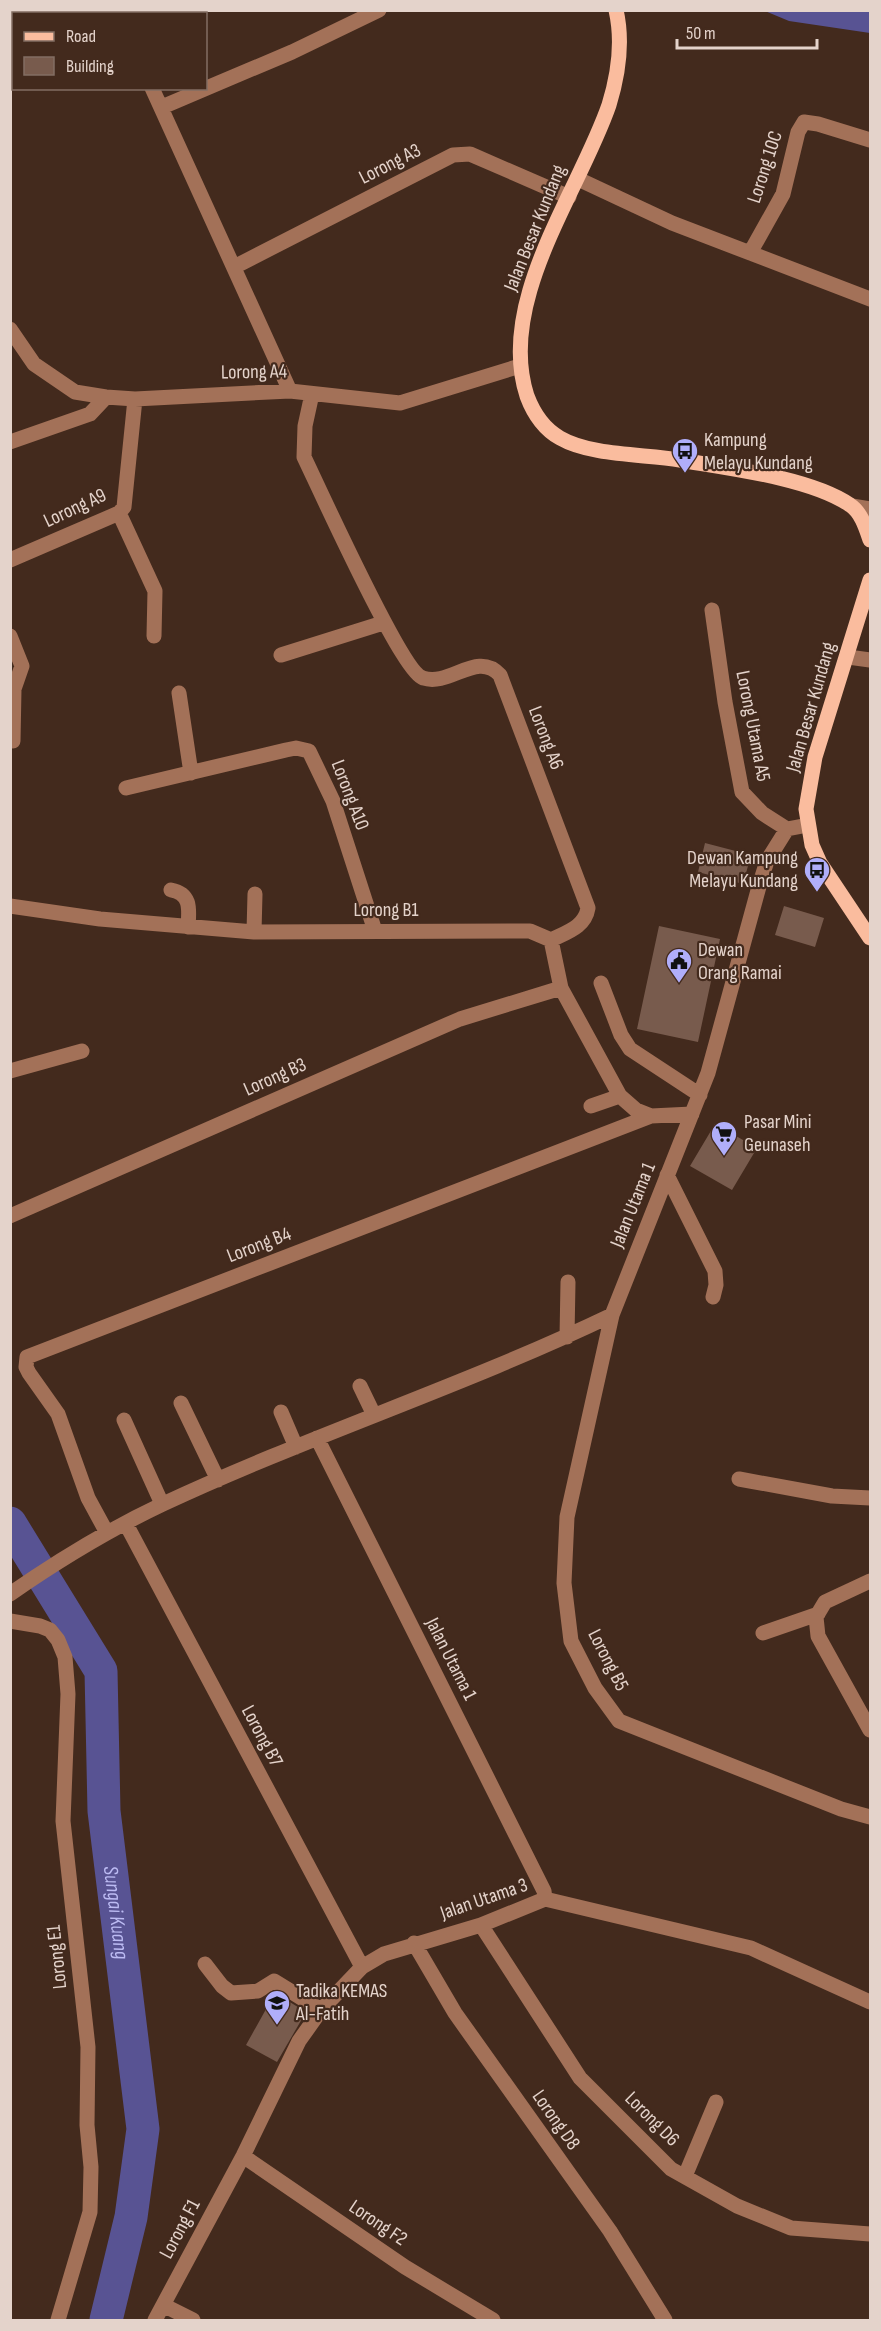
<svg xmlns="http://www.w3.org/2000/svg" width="881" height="2331" viewBox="0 0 881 2331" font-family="'Sofia Sans Condensed',sans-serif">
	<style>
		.water { fill: #585393 }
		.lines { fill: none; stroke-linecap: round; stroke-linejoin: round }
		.river { stroke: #585393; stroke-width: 33 }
		.building { fill: #785b4d }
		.minor { stroke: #a37158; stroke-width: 15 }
		.major { stroke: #fabc9e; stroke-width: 15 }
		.labels { text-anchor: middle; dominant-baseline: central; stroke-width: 4.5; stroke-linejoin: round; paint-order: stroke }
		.street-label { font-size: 20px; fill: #e4d3cb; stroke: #432a1d }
		.poi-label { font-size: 20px; fill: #e4d3cb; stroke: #432a1d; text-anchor: start }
		.water-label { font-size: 21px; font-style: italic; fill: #bcbbf3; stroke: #432a1d }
	</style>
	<rect width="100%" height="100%" fill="#432a1d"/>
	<path class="water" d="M765 11H870V33L789 21Z"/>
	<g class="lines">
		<path class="river" id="s1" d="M10 1523 101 1671 104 1811 143 2129 131 2217 106 2320"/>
	</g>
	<path class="building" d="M705 843 751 855 743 884 698 872Z
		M784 906 824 918 815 947 775 935Z
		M659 926 720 939 698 1042 637 1029Z
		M715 1124 757 1148 732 1190 690 1166Z
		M275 1993 306 2012 277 2062 246 2045Z"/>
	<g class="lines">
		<path class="minor" d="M113 14 114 10
			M10 62 14 60
			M152 88 290 391
			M162 107 292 52 379 10
			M578 179 672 223 870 299
			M750 253 783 194 798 132 804 122 818 124 870 140
			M234 267 453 155 470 154 569 197
			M10 329 34 364 75 392 106 397 135 399 290 391 400 403 520 366
			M312 394 305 426 304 457C319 488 402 672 423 678 450 687 477 650 500 675L588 908C585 927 567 932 551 940
			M10 442 90 414 106 397
			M852 506 870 509
			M119 513 155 591 154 636
			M10 560 119 513 124 507 135 399
			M712 610 725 702 742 792 762 813 787 829
			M10 636 22 666 14 689 13 741
			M281 655 383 623
			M848 657 870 660
			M179 693 191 773
			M126 788 286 750 296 748 309 751 333 801 375 931
			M171 890C192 894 189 910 188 927
			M10 906 100 919 254 932 530 931 551 940 561 988 620 1096 636 1110 651 1116
			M254 932 255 894
			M601 983 621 1035 630 1049 700 1095
			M10 1071 82 1051
			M591 1106 620 1096
			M667 1175 715 1271 716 1285 713 1297
			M10 1216 460 1019 561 988
			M612 1315 567 1517 564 1583 571 1641 595 1688 619 1721 841 1809 870 1817
			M567 1337 568 1282
			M360 1386 374 1415
			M181 1403 218 1480
			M281 1412 296 1447
			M124 1420 162 1504
			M317 1438 544 1891 545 1899
			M739 1479 832 1496 870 1498
			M126 1524 362 1967
			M107 1533 88 1498 58 1414 29 1373 26 1367 27 1357 651 1116 692 1114
			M870 1581 825 1602 816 1617 818 1636 870 1730
			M10 1594C59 1560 110 1529 163 1504 311 1435 466 1385 612 1315L708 1073 760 883 767 861 787 829 808 825
			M10 1621 40 1626 50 1630 58 1640 65 1657 68 1694 63 1821 88 2047 87 2125 91 2167 90 2212 58 2320
			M763 1633 818 1614
			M481 1925 580 2078 671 2169 737 2206 791 2228 870 2234
			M414 1943 455 2013 610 2231 665 2320
			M205 1964 222 1986 231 1993 258 1991 274 1981 321 2010
			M243 2156 405 2267 493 2320
			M685 2176 716 2102
			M163 2305 193 2320
			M155 2320 243 2156 299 2041 321 2010 362 1967 384 1954 481 1925 545 1899 751 1948 870 2002"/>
		<path class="major" d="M616 10C623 41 618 76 609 105 579 192 496 301 527 396 533 412 544 429 560 438 591 456 644 454 680 460 727 468 811 478 850 505 861 512 866 528 870 540
			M870 580 815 757 806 809 812 845 820 863 870 938"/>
	</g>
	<defs>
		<g id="bus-pin" transform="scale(1.35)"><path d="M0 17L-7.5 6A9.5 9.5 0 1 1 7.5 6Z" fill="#b0aefa" stroke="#432a1d"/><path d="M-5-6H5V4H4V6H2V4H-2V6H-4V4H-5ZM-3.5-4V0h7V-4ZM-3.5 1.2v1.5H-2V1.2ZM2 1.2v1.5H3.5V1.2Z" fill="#111"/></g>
		<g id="civic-pin" transform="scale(1.35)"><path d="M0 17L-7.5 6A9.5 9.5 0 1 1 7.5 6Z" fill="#b0aefa" stroke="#432a1d"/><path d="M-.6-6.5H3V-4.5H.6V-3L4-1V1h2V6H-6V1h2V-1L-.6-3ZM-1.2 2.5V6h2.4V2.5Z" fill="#111"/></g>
		<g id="supermarket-pin" transform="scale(1.35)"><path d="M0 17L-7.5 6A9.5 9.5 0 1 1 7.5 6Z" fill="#b0aefa" stroke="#432a1d"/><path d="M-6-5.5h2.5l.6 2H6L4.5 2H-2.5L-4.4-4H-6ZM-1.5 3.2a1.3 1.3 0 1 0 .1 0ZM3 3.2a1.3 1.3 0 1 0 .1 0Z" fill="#111"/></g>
		<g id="school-pin" transform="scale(1.35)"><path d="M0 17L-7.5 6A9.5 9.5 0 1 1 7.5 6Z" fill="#b0aefa" stroke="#432a1d"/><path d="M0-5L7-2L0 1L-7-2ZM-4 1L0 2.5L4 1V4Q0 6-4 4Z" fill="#111"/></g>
	</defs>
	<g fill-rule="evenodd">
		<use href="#bus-pin" x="685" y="451"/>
		<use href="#bus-pin" x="817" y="870"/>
		<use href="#civic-pin" x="679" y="961"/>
		<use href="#supermarket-pin" x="724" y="1134"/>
		<use href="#school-pin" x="277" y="2003"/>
	</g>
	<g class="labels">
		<g class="street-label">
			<text transform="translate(390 164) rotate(-27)">Lorong A3</text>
			<text transform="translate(765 167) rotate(-72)">Lorong 10C</text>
			<text transform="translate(535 228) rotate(-68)">Jalan Besar Kundang</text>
			<text transform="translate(254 372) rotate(-1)">Lorong A4</text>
			<text transform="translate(75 508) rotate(-25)">Lorong A9</text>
			<text transform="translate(811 707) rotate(-74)">Jalan Besar Kundang</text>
			<text transform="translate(753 726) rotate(79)">Lorong Utama A5</text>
			<text transform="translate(546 738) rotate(69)">Lorong A6</text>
			<text transform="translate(350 795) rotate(69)">Lorong A10</text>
			<text x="386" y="910">Lorong B1</text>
			<text transform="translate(275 1077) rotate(-24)">Lorong B3</text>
			<text transform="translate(633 1205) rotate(-68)">Jalan Utama 1</text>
			<text transform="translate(259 1245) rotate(-21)">Lorong B4</text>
			<text transform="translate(451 1659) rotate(63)">Jalan Utama 1</text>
			<text transform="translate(608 1660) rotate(63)">Lorong B5</text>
			<text transform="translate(262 1736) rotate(62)">Lorong B7</text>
			<text transform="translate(484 1899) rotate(-19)">Jalan Utama 3</text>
			<text transform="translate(57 1957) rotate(-96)">Lorong E1</text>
			<text transform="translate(652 2119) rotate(45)">Lorong D6</text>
			<text transform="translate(556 2120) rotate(55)">Lorong D8</text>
			<text transform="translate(378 2223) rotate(34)">Lorong F2</text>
			<text transform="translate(180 2229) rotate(-62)">Lorong F1</text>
		</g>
		<g class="poi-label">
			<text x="704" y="440">Kampung<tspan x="704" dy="23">Melayu Kundang</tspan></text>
			<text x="798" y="858" text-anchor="end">Dewan Kampung<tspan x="798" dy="23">Melayu Kundang</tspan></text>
			<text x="698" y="950">Dewan<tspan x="698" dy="23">Orang Ramai</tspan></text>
			<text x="744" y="1122">Pasar Mini<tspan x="744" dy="23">Geunaseh</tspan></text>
			<text x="296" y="1991">Tadika KEMAS<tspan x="296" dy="23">Al-Fatih</tspan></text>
		</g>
		<g class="water-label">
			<text stroke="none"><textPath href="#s1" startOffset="416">Sungai Kuang</textPath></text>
		</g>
	</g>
	<rect width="881" height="2331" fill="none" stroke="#e4d3cb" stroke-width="24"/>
	<rect x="12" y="12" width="195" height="78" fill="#432a1d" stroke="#836e63" stroke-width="1.5"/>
	<rect x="24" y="32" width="30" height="9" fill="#fabc9e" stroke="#836e63" stroke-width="1.5"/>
	<text x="66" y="42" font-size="18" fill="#e4d3cb">Road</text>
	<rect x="24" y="57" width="30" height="18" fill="#785b4d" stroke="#836e63" stroke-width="1.5"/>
	<text x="66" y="72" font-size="18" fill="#e4d3cb">Building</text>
	<path d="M677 39v9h140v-9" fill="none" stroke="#e4d3cb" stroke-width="3"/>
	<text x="686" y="39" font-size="18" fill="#e4d3cb" stroke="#432a1d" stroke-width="4.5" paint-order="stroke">50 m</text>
</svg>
